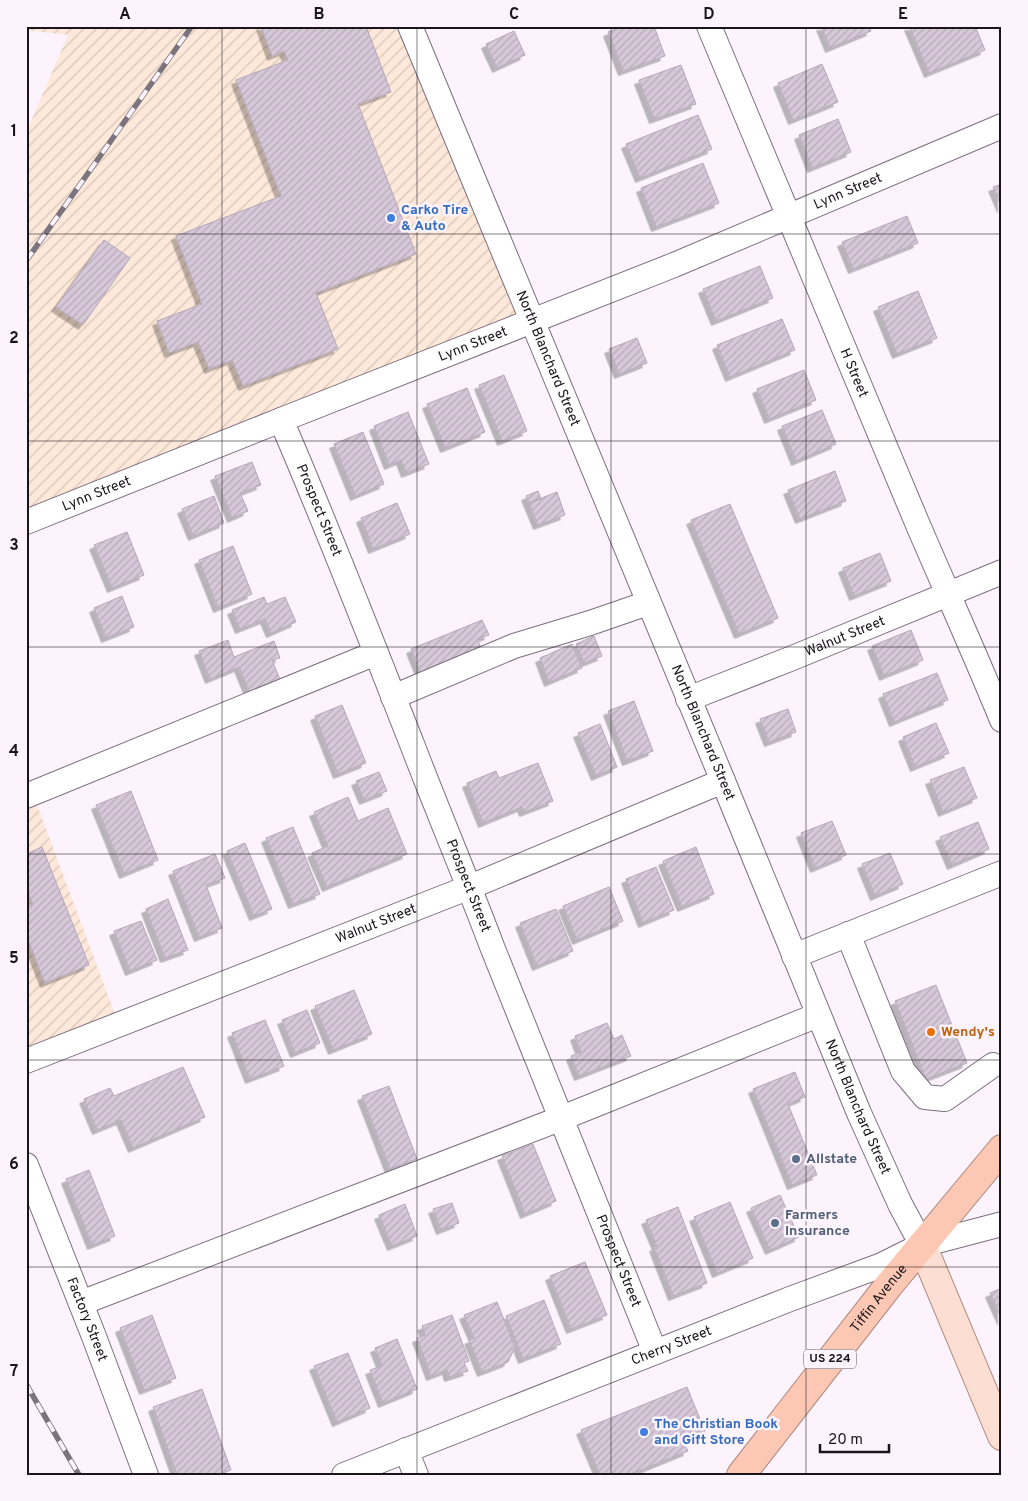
<svg xmlns="http://www.w3.org/2000/svg" width="1028" height="1501" viewBox="0 0 1028 1501" font-family="Overpass,sans-serif">
	<style>
		.industrial { fill: url(#industrial-furrows) }
		.building { fill: url(#building-hatch); stroke: #b5a8b8; filter: url(#shadow) }
		.lines { fill: none; stroke-linecap: round; stroke-linejoin: round }
		.minor-casing { stroke: #7b6f7d; stroke-width: 26 }
		.major-casing { stroke: #ad897e; stroke-width: 30 }
		.highway-casing { stroke: #ad897e; stroke-width: 30 }
		.minor { stroke: #fff; stroke-width: 24 }
		.major { stroke: #fdded2; stroke-width: 28 }
		.highway { stroke: #fcc8b4; stroke-width: 28 }
		.rail-casing { stroke: #7b747c; stroke-width: 5.5 }
		.rail { stroke: #fcf3fd; stroke-width: 4; stroke-dasharray: 11; stroke-linecap: butt }
		.grid { fill: none; stroke: #1a151b; stroke-width: 1; stroke-opacity: 0.55 }
		.shop-dot { fill: #3f7fe0; stroke: #fcf3fd; stroke-width: 2 }
		.food-dot { fill: #e8710a; stroke: #fcf3fd; stroke-width: 2 }
		.service-dot { fill: #5c6f8a; stroke: #fcf3fd; stroke-width: 2 }
		.labels { text-anchor: middle; dominant-baseline: central; stroke-width: 5; stroke-linejoin: round; paint-order: stroke }
		.shield { fill: #fcf3fd; stroke: #5e585f; stroke-width: 1 }
		.shield-label { font-size: 12px; font-weight: bold; fill: #1a151b }
		.street-label { font-size: 14px; fill: #1a151b; stroke: #fcf3fd }
		.shop-label { font-size: 14px; font-weight: bold; fill: #366cbe; stroke: #fcf3fd; text-anchor: start }
		.food-label { font-size: 14px; font-weight: bold; fill: #c56008; stroke: #fcf3fd; text-anchor: start }
		.service-label { font-size: 14px; font-weight: bold; fill: #4e5e75; stroke: #fcf3fd; text-anchor: start }
		.neatline { fill: none; stroke: #1a151b; stroke-width: 2 }
		.grid-label { font-size: 16px; text-anchor: middle; font-weight: bold; fill: #1a151b }
	</style>
	<defs>
		<pattern id="industrial-furrows" width="10" height="10" patternUnits="userSpaceOnUse" patternTransform="scale(1.25)"><rect width="10" height="10" fill="#fde8da"/><path d="M-1 1l2-2M0 10L10 0M9 11l2-2" fill="none" stroke="#d8c6ba"/></pattern>
		<pattern id="building-hatch" width="6" height="6" patternUnits="userSpaceOnUse" patternTransform="scale(1.25)"><rect width="6" height="6" fill="#d6c8d8"/><path d="M-1 1l2-2M0 6l6-6M5 7l2-2" fill="none" stroke="#b7abb9"/></pattern>
		<filter id="shadow"><feDropShadow dx="-4.5" dy="4.5" stdDeviation="0" flood-color="#0004"/></filter>
	</defs>
	<rect width="100%" height="100%" fill="#fcf3fd"/>
	<path class="industrial" d="M26 26H410L532 321 26 522V133L68 35 26 30Z
		M26 775 119 1025 26 1061Z"/>
	<path class="building" d="M261 26H366L391 92 358 104 416 254 316 293 338 349 243 386 232 360 209 369 198 342 169 353 157 321 202 304 176 236 281 196 236 80 288 60 284 51 272 56Z
		M624 26H654L665 56 623 71 608 32Z
		M821 26H869L871 31 830 48Z
		M909 26H975L985 50 929 73Z
		M514 31 525 55 497 68 486 44Z
		M822 64 838 102 793 120 778 83Z
		M681 65 696 104 654 119 639 80Z
		M698 115 712 149 640 178 626 144Z
		M838 119 851 152 812 168 799 135Z
		M703 163 719 203 656 227 641 188Z
		M1002 184V208L993 187Z
		M907 216 918 243 853 269 842 242Z
		M104 240 130 258 83 325 56 307Z
		M760 266 773 298 716 321 703 289Z
		M918 291 937 338 897 354 878 307Z
		M782 319 795 350 730 377 717 345Z
		M637 338 647 363 619 374 609 349Z
		M804 370 816 400 769 419 757 389Z
		M504 375 527 431 502 441 479 385Z
		M467 388 485 432 445 448 427 404Z
		M822 410 836 444 796 461 782 426Z
		M408 412 429 464 406 473 401 460 389 465 374 426Z
		M363 432 384 484 355 496 334 444Z
		M252 462 261 485 240 493 248 511 232 518 215 476Z
		M835 471 846 501 800 519 788 490Z
		M538 491 541 499 529 503 526 496Z
		M557 492 565 515 538 525 529 503Z
		M214 496 224 523 193 536 182 509Z
		M397 503 410 534 373 549 361 518Z
		M730 504 778 618 739 634 691 520Z
		M127 532 144 575 112 588 94 545Z
		M233 546 252 594 218 608 199 560Z
		M880 553 891 581 854 596 843 568Z
		M122 596 134 627 106 638 94 608Z
		M264 597 267 604 285 597 296 622 271 633 265 619 240 629 232 610Z
		M482 620 489 635 477 639 482 650 421 674 411 649Z
		M911 630 923 660 884 676 872 646Z
		M594 636 602 656 584 663 576 644Z
		M228 640 234 657 274 641 280 658 272 660 281 682 250 694 239 667 210 679 199 651Z
		M572 644 582 668 549 682 540 658Z
		M937 673 948 700 894 722 883 694Z
		M634 701 653 751 627 761 608 711Z
		M342 705 366 763 338 774 315 716Z
		M788 709 796 732 769 742 760 719Z
		M936 723 949 753 915 767 903 737Z
		M600 724 617 767 596 776 578 733Z
		M538 763 553 801 524 812 522 807 483 823 467 783 496 771 499 778Z
		M964 767 977 798 943 812 930 780Z
		M379 772 387 791 364 800 356 781Z
		M131 791 158 860 124 874 96 805Z
		M348 797 358 821 388 808 407 854 327 887 312 853 328 846 314 812Z
		M832 821 846 855 815 868 801 833Z
		M978 822 989 849 952 865 940 837Z
		M293 827 320 894 293 904 266 838Z
		M245 843 272 909 254 916 227 851Z
		M42 847 89 965 45 983 26 935V907L33 904 26 888V854Z
		M696 847 714 894 682 907 663 861Z
		M890 853 903 884 875 896 862 864Z
		M215 854 225 878 206 885 222 928 199 937 173 871Z
		M656 867 674 910 643 923 626 879Z
		M609 887 623 921 577 940 563 906Z
		M168 899 188 950 165 958 146 909Z
		M556 909 573 951 537 966 520 923Z
		M141 921 157 960 130 971 114 931Z
		M936 985 967 1063 926 1079 895 1001Z
		M354 990 372 1034 333 1050 315 1006Z
		M307 1010 320 1043 295 1053 282 1020Z
		M265 1020 284 1066 250 1079 232 1033Z
		M607 1023 614 1039 622 1035 631 1056 579 1076 571 1056 581 1052 575 1036Z
		M183 1067 205 1117 133 1148 121 1120 97 1130 84 1099 110 1088 114 1096Z
		M795 1072 805 1097 788 1104 817 1175 792 1185 753 1089Z
		M389 1086 417 1159 390 1169 362 1096Z
		M533 1144 556 1201 525 1214 502 1156Z
		M89 1170 115 1236 92 1245 66 1179Z
		M780 1195 799 1237 770 1250 751 1208Z
		M730 1202 753 1258 717 1273 694 1217Z
		M452 1203 459 1223 441 1230 433 1209Z
		M405 1204 417 1236 392 1246 379 1215Z
		M678 1207 707 1283 673 1296 654 1247 657 1246 646 1220Z
		M585 1262 607 1315 571 1329 550 1276Z
		M1002 1288V1320L990 1293Z
		M544 1300 561 1344 523 1359 506 1316Z
		M497 1302 515 1347 508 1362 482 1372 469 1340 474 1338 464 1315Z
		M152 1315 176 1378 144 1390 120 1328Z
		M452 1315 469 1361 464 1363 468 1371 449 1377 447 1370 431 1376 417 1338 425 1335 422 1326Z
		M397 1339 417 1389 383 1403 370 1370 382 1366 375 1348Z
		M348 1353 370 1408 337 1422 314 1366Z
		M687 1387 706 1434 684 1443 688 1451 629 1475H600L581 1430Z
		M202 1389 231 1470 217 1475H177L153 1407Z"/>
	<g class="lines">
		<g class="minor-casing">
			<g id="minor">
				<path id="s1" d="M410 26 723 781 859 1113 900 1204 922 1245"/>
				<path id="s2" d="M709 26C780 192 847 359 918 525 946 590 975 654 1002 720"/>
				<path id="s3" d="M281 420C327 526 369 635 412 744 438 812 467 880 493 949L655 1352"/>
				<path id="s4" d="M26 522 281 420 674 265 1002 126"/>
				<path d="M393 697 514 646 590 623 648 603"/>
				<path id="s5" d="M688 699 790 659 1002 572"/>
				<path d="M26 796 376 653"/>
				<path d="M848 934 903 1071 925 1097 945 1099 993 1065"/>
				<path d="M794 956 1002 873"/>
				<path id="s6" d="M26 1061 470 887 723 781"/>
				<path id="s7" d="M26 1165 93 1334 146 1475"/>
				<path d="M81 1303 562 1118 818 1015"/>
				<path d="M406 1450 416 1475"/>
				<path id="s8" d="M344 1475 790 1299 882 1265 922 1245 1002 1224"/>
			</g>
		</g>
		<g class="major-casing">
			<path id="major" d="M922 1245 1002 1436"/>
		</g>
		<g class="highway-casing">
			<g id="highway">
				<path id="s9" d="M741 1475 889 1285 1002 1149"/>
			</g>
		</g>
		<use href="#minor" class="minor"/>
		<use href="#major" class="major"/>
		<use href="#highway" class="highway"/>
		<g class="rail-casing">
			<path id="rail" d="M26 261 192 26
				M26 1384 79 1475"/>
		</g>
		<use href="#rail" class="rail"/>
	</g>
	<path class="grid" d="M222 26V1475M417 26V1475M611 26V1475M806 26V1475M26 234H1002M26 441H1002M26 647H1002M26 854H1002M26 1060H1002M26 1267H1002"/>
	<g class="shop-dot">
		<circle cx="391" cy="218" r="5"/>
		<circle cx="644" cy="1432" r="5"/>
	</g>
	<circle class="food-dot" cx="931" cy="1032" r="5"/>
	<g class="service-dot">
		<circle cx="796" cy="1159" r="5"/>
		<circle cx="775" cy="1223" r="5"/>
	</g>
	<g class="labels">
		<rect class="shield" x="804" y="1349.5" width="52" height="19" rx="4"/>
		<g class="shield-label">
			<text x="830" y="1359">US 224</text>
		</g>
		<g class="street-label">
			<text stroke="none"><textPath href="#s4" startOffset="886">Lynn Street</textPath></text>
			<text stroke="none"><textPath href="#s4" startOffset="481">Lynn Street</textPath></text>
			<text stroke="none"><textPath href="#s1" startOffset="360">North Blanchard Street</textPath></text>
			<text stroke="none"><textPath href="#s2" startOffset="376">H Street</textPath></text>
			<text stroke="none"><textPath href="#s4" startOffset="76">Lynn Street</textPath></text>
			<text stroke="none"><textPath href="#s3" startOffset="98">Prospect Street</textPath></text>
			<text stroke="none"><textPath href="#s5" startOffset="169">Walnut Street</textPath></text>
			<text stroke="none"><textPath href="#s1" startOffset="765">North Blanchard Street</textPath></text>
			<text stroke="none"><textPath href="#s3" startOffset="502">Prospect Street</textPath></text>
			<text stroke="none"><textPath href="#s6" startOffset="376">Walnut Street</textPath></text>
			<text stroke="none"><textPath href="#s1" startOffset="1170">North Blanchard Street</textPath></text>
			<text stroke="none"><textPath href="#s3" startOffset="906">Prospect Street</textPath></text>
			<text stroke="none"><textPath href="#s9" startOffset="224">Tiffin Avenue</textPath></text>
			<text stroke="none"><textPath href="#s7" startOffset="166">Factory Street</textPath></text>
			<text stroke="none"><textPath href="#s8" startOffset="352">Cherry Street</textPath></text>
		</g>
		<g class="shop-label">
			<text x="401" y="210">Carko Tire<tspan x="401" dy="16">&amp; Auto</tspan></text>
			<text x="654" y="1424">The Christian Book<tspan x="654" dy="16">and Gift Store</tspan></text>
		</g>
		<g class="food-label">
			<text x="941" y="1032">Wendy's</text>
		</g>
		<g class="service-label">
			<text x="806" y="1159">Allstate</text>
			<text x="785" y="1215">Farmers<tspan x="785" dy="16">Insurance</tspan></text>
		</g>
	</g>
	<rect width="1028" height="1501" fill="none" stroke="#fcf3fd" stroke-width="55"/>
	<path d="M820 1444v8h69v-8" fill="none" stroke="#1a151b" stroke-width="2.5"/>
	<text x="828" y="1444" font-size="15" fill="#1a151b" stroke="#fcf3fd" stroke-width="4" paint-order="stroke">20 m</text>
	<rect x="28" y="28" width="972" height="1446" class="neatline"/>
	<g class="grid-label">
		<text x="125" y="19">A</text>
		<text x="319" y="19">B</text>
		<text x="514" y="19">C</text>
		<text x="709" y="19">D</text>
		<text x="903" y="19">E</text>
		<text x="14" y="136">1</text>
		<text x="14" y="343">2</text>
		<text x="14" y="550">3</text>
		<text x="14" y="756">4</text>
		<text x="14" y="963">5</text>
		<text x="14" y="1169">6</text>
		<text x="14" y="1376">7</text>
	</g>
</svg>
